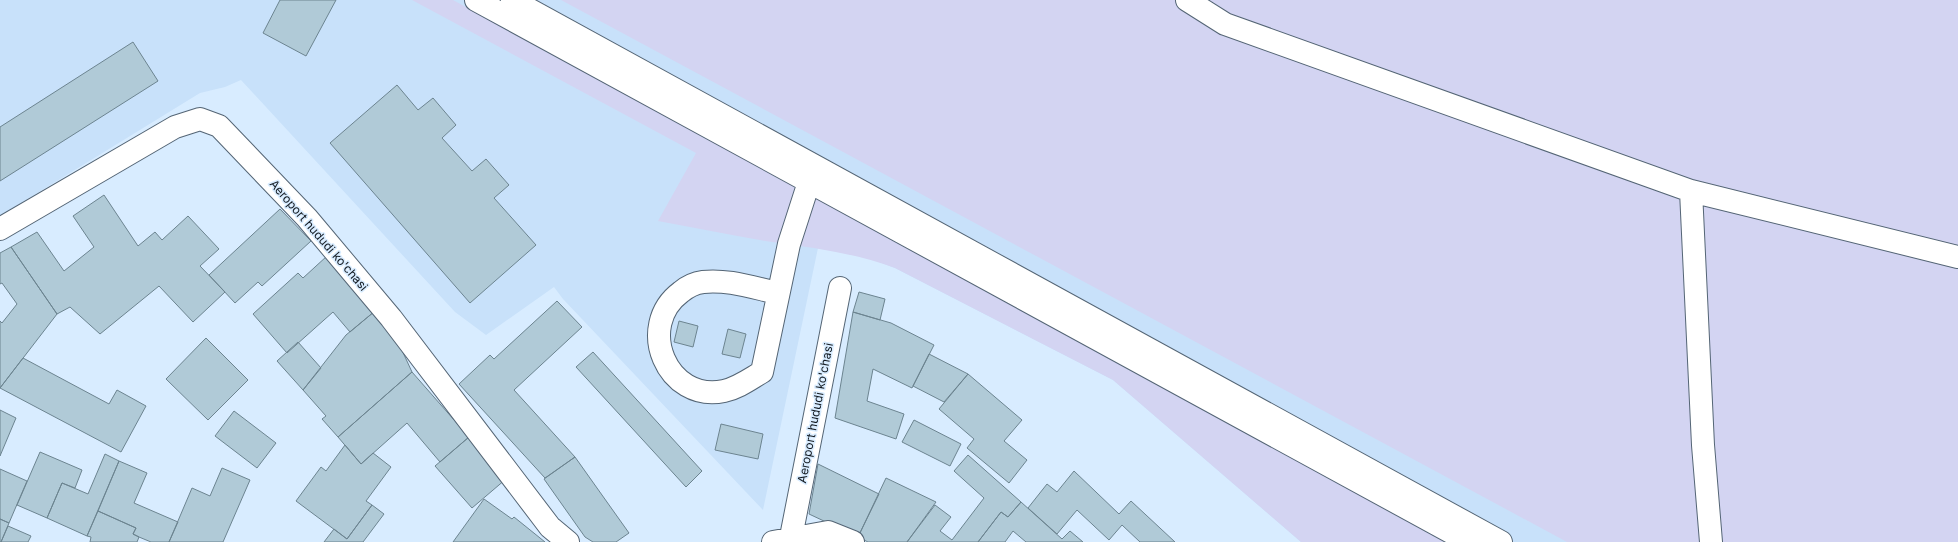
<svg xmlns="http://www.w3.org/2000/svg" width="1958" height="542" viewBox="0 0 1958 542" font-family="Inter,sans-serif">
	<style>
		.built { fill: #c8e1fa }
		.green { fill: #d3d4f2 }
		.building { fill: #b0cad7; stroke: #6c8490 }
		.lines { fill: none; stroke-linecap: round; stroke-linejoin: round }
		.minor-casing { stroke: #546575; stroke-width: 24 }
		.minor { stroke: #fff; stroke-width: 22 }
		.labels { text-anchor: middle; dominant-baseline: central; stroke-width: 3; stroke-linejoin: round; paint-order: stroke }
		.street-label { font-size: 12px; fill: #121920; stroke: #d8ecff }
	</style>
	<rect width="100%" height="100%" fill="#d8ecff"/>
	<path class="built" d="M0 0H1958V542H1301L1113 380 895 268 869 258 818 248 763 510 563 299 554 287 486 335 455 312 241 80 225 87 200 93 0 216Z"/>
	<path class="green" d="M412 0H453L1108 356 1445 542H1301L1113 380 895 268C855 253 814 248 772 242 734 236 696 228 658 221L696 153Z
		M561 0H1958V542H1567Z"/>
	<path class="building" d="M280 0H336L306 56 263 33Z
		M133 42 158 81 0 181V127Z
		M397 85 418 110 433 98 456 125 442 138 472 171 486 159 509 185 494 198 536 245 470 303 330 143Z
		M104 195 138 246 155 232 162 240 188 216 219 249 200 266 225 292 193 322 159 286 100 334 70 307 57 314 11 247 37 232 64 271 94 247 73 216Z
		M280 209 311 241 262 286 258 282 235 303 209 275Z
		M11 247 57 314 0 388V321L2 323 17 304 2 283 0 284V253Z
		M327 256 375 311 350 332 333 312 287 353 253 314 298 273 303 278Z
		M859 292 885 299 880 320 853 312Z
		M557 301 582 327 514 390 575 457 545 478 459 384 490 355 494 359Z
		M375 311 394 333 412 372 338 437 322 419 326 416 303 390 346 335Z
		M853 312 891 323 934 345 912 388 873 369 867 401 904 414 896 439 835 418Z
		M679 321 698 326 693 347 674 342Z
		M728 329 746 334 740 358 722 354Z
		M206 338 248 380 208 420 166 379Z
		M298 342 321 368 303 390 277 361Z
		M593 352 702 471 686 487 576 367Z
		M929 354 968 374 944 402 913 386Z
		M23 358 109 404 117 390 146 406 121 452 0 388Z
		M412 372 469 437 440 462 407 423 361 464 338 437Z
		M968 374 1022 420 1004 441 1027 460 1009 483 967 448 974 439 939 409Z
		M0 410 16 418 0 456Z
		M234 411 276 443 257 468 215 436Z
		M914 420 961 444 950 466 902 442Z
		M721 424 763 434 758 459 715 450Z
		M469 437 506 479 472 508 435 466Z
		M345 445 361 464 373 453 391 467 366 501 372 505 347 539 296 501 321 467 326 471Z
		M40 452 82 470 75 488 62 483 47 518 17 505Z
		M105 454 119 461 87 536 47 518 62 483 88 494Z
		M968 455 1021 502 1008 517 1001 512 978 542H907L935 505 951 517 940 531 952 540 984 498 954 471Z
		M575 457 629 533 616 542H593L585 537 544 479Z
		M119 461 147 473 134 503 178 522 169 542H151L139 537 133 534 136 528 98 511Z
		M818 464 879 494 858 537 809 514Z
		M222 468 250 480 223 542H169L192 488 210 496Z
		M0 469 27 481 9 523 0 519Z
		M1074 471 1119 514 1131 501 1175 542H1140L1122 525 1109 540 1077 510 1057 534 1028 508 1047 484 1057 492Z
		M886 478 936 502 907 542H868L858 537Z
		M484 499 512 519 514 517 545 542H453Z
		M1021 502 1062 539 1070 531 1083 542H1026L1013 531 1005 542H978L1001 512 1008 517Z
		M372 505 384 514 363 542H324L334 529 347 539Z
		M98 511 136 528 133 534 139 537 137 542H90L91 537 87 536Z
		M0 519 9 523 1 542H0Z
		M8 526 31 536 28 542H1Z"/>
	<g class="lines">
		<g class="minor-casing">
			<path id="minor" d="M476 0 1469 542
				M512 0 1501 542
				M1187 0 1225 24 1691 191
				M0 229 175 127 200 119 219 126 307 218 391 318 550 527 568 542
				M778 293C754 288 727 279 703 282 695 283 687 287 681 292 635 326 667 403 724 391 738 388 750 379 762 372L789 244 809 182 815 170
				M773 542 828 532 853 542
				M790 542 840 288
				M1711 542 1703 445 1691 191 1958 257"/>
		</g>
		<use href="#minor" class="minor"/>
	</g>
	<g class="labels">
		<g class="street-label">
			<text transform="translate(319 235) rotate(49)">Aeroport hududi ko'chasi</text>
			<text transform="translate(815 413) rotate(-79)">Aeroport hududi ko'chasi</text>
		</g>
	</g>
</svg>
